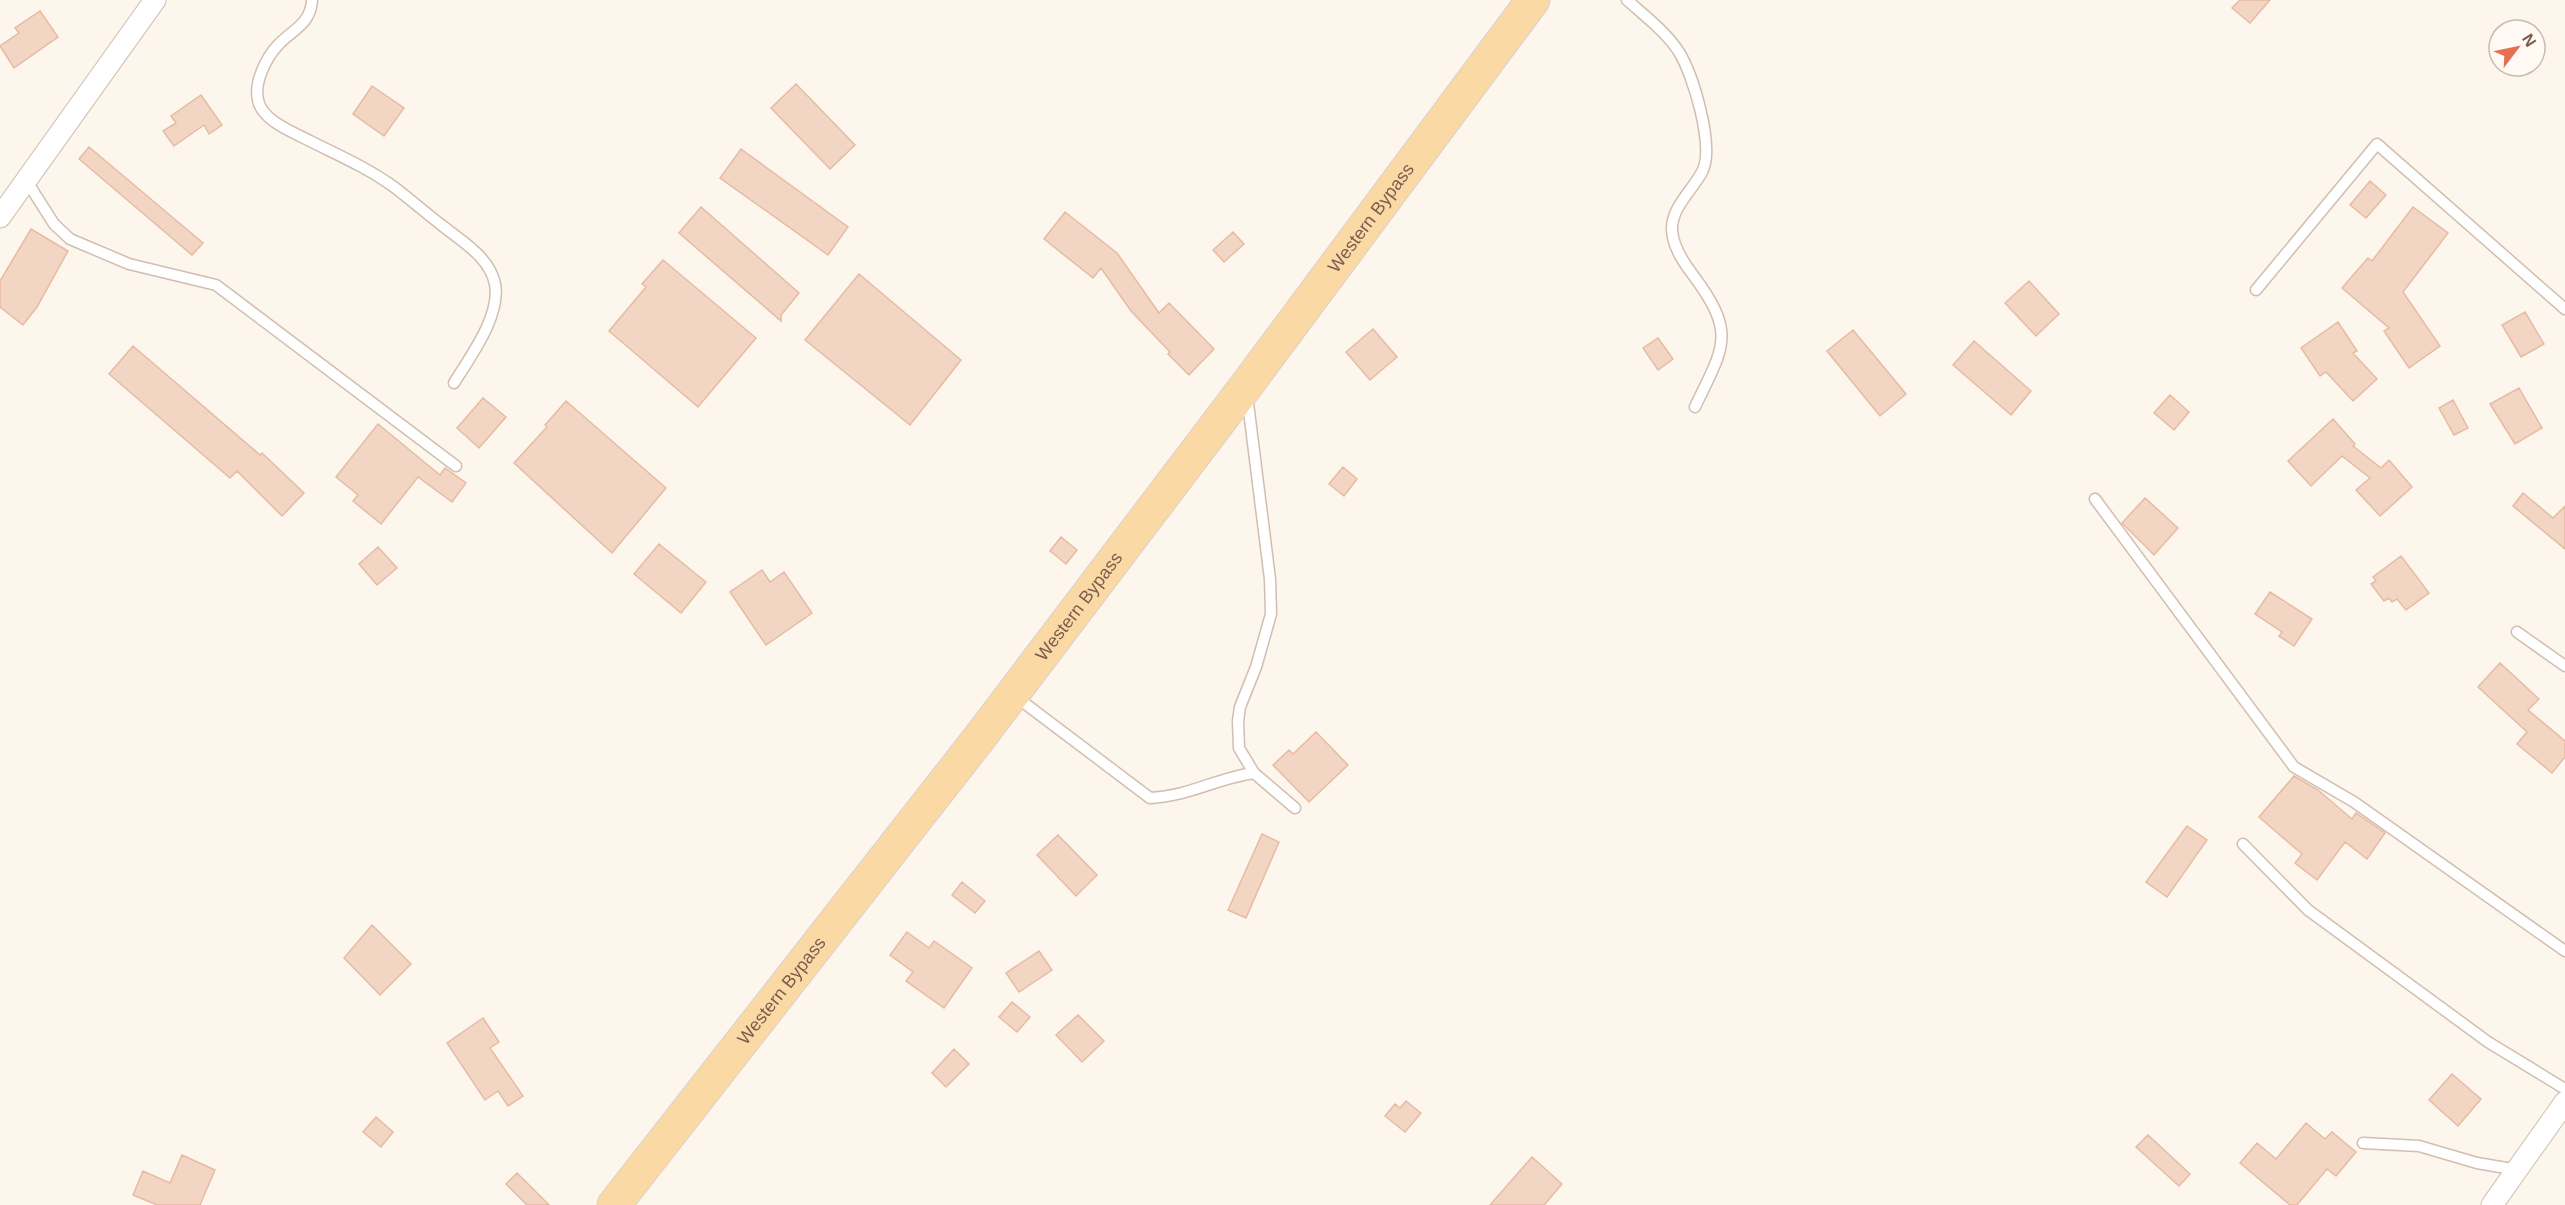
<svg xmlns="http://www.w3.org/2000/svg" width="2565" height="1205" viewBox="0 0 2565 1205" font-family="Helvetica,sans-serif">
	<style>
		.building { fill: #f3d5c3; stroke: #e6bba3; stroke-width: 1.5 }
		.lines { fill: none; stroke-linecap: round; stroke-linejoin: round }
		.lane-casing { stroke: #d1beb0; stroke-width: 13 }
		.street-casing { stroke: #d1beb0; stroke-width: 23 }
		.primary-casing { stroke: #dad1cd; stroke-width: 35 }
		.lane { stroke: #fff; stroke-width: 10 }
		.street { stroke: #fff; stroke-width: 21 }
		.primary { stroke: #fbd9a5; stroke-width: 33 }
		.labels { text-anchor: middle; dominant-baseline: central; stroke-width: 4.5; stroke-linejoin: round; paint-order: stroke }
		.street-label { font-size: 18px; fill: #7a5c4d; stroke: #fffaf3 }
	</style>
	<rect width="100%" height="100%" fill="#fdf6ec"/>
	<path class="building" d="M2240 0H2270L2250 23 2232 8Z
		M40 11 58 37 14 68 0 46 19 33 15 28Z
		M796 84 855 145 830 169 771 108Z
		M372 86 404 108 384 136 353 114Z
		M201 95 222 125 209 134 204 125 174 146 163 131 176 123 171 116Z
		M89 147 203 243 192 255 79 159Z
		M741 149 848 227 828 255 720 178Z
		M2370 181 2386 195 2366 218 2350 205Z
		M701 207 799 293 781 315V321L679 233Z
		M2413 207 2448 233 2403 292 2440 346 2409 368 2384 331 2389 328 2342 288 2368 258 2372 261Z
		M1065 212 1117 253 1159 313 1169 303 1214 349 1189 375 1168 354 1170 352 1131 311 1101 268 1093 278 1044 239Z
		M31 229 68 251 37 307 23 325 0 307V281Z
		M1233 232 1244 244 1224 262 1213 250Z
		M663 260 756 338 698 407 609 331 646 287 642 284Z
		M859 274 961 360 910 425 805 340Z
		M2029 281 2059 314 2036 336 2005 303Z
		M2525 312 2544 344 2521 357 2502 325Z
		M2338 322 2357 351 2353 353 2377 379 2353 401 2326 372 2320 376 2301 348Z
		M1373 329 1397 357 1370 380 1346 352Z
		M1853 330 1906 394 1880 416 1827 351Z
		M1658 338 1673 359 1658 370 1643 348Z
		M1974 341 2031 391 2011 415 1953 365Z
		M133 346 260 455 262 453 304 493 282 516 237 471 230 478 109 374Z
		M2519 388 2542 428 2515 444 2490 404Z
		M2170 395 2189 412 2174 430 2154 413Z
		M483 398 506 417 479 448 457 428Z
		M2453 400 2468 428 2454 435 2439 408Z
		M566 401 666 488 612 553 514 463 547 427 545 425Z
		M2333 419 2355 444 2353 446 2381 468 2389 460 2412 487 2380 516 2356 490 2370 478 2342 456 2311 486 2288 461Z
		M378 424 440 475 445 468 466 483 452 502 418 477 381 524 353 501 358 495 336 477Z
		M1343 467 1357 479 1344 496 1329 484Z
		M2523 493 2553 518 2565 506V549L2513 506Z
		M2145 498 2178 528 2154 555 2122 523Z
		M1061 537 1077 550 1066 564 1050 551Z
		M659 544 706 582 681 613 634 574Z
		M378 547 397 568 377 585 359 564Z
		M2401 556 2429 593 2406 610 2397 599 2392 602 2389 598 2384 601 2371 584 2376 581 2373 577Z
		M762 570 770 582 784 572 812 613 766 645 730 592Z
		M2270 592 2312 619 2294 646 2279 636 2282 632 2255 614Z
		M2500 663 2539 699 2528 710 2565 741V757L2552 773 2517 744 2527 732 2478 687Z
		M1316 732 1348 765 1309 802 1273 765 1289 750 1293 754Z
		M2294 776 2318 790 2352 819 2356 813 2385 833 2367 859 2345 842 2317 880 2295 863 2302 854 2259 817Z
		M2187 826 2207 840 2167 897 2146 882Z
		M1262 834 1279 842 1246 918 1228 910Z
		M1058 835 1097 875 1076 896 1037 855Z
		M962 882 985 901 975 913 952 895Z
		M372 925 411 964 380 995 344 958Z
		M907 932 929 948 934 941 972 968 944 1008 906 981 913 972 890 955Z
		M1039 951 1052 970 1019 992 1006 973Z
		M1012 1002 1030 1017 1017 1032 999 1017Z
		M1078 1015 1104 1041 1082 1062 1056 1035Z
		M483 1018 499 1042 490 1048 523 1096 508 1106 498 1091 485 1100 447 1043Z
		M954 1049 969 1064 946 1087 932 1073Z
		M2452 1074 2481 1099 2458 1126 2429 1100Z
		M1406 1101 1421 1113 1405 1132 1385 1116 1395 1104 1400 1108Z
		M376 1117 393 1132 381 1147 363 1132Z
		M2306 1123 2325 1139 2332 1132 2356 1152 2336 1176 2327 1169 2297 1205H2290L2240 1163 2257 1143 2276 1159Z
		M2148 1135 2190 1174 2179 1186 2136 1147Z
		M182 1155 215 1170 200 1205H157L133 1195 143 1171 170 1183Z
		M1532 1157 1562 1184 1544 1205H1490Z
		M517 1173 549 1205H527L506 1184Z"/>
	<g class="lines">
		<g class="lane-casing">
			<path id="lane" d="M312 0C311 24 292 30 278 45 266 58 254 82 258 100 262 121 293 132 310 141 338 155 368 168 394 187 411 200 427 214 444 227 463 242 490 258 495 284 501 316 470 357 454 383
				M1627 0C1645 16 1666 32 1679 52 1693 75 1714 144 1703 170 1694 189 1671 207 1672 230 1673 247 1683 262 1693 275 1737 334 1724 346 1695 407
				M26 180 54 224 70 239 129 264 216 285 456 466
				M2256 290 2377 144 2565 309
				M1247 395 1270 579 1271 614 1256 667 1240 707 1238 721 1239 748 1254 773
				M2095 499 2294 767 2354 802 2565 951
				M2517 632 2565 666
				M1015 696 1150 798C1190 796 1217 778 1254 773L1295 808
				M2243 844 2308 910 2488 1042 2565 1089
				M2363 1143 2419 1146 2477 1163 2518 1170"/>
		</g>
		<g class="street-casing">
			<path id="street" d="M0 217 155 0
				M2492 1205 2565 1102"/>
		</g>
		<g class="primary-casing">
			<g id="primary">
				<path id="s1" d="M614 1205 980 737 1246 386 1533 0"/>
			</g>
		</g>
		<use href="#lane" class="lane"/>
		<use href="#street" class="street"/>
		<use href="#primary" class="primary"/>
	</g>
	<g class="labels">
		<g class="street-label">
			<text stroke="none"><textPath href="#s1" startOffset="1244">Western Bypass</textPath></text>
			<text stroke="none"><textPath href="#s1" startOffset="758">Western Bypass</textPath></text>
			<text stroke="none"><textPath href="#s1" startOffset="272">Western Bypass</textPath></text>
		</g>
	</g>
	<g transform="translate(2517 48) rotate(58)"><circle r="28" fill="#fffaf3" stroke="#cabbb1" stroke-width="1.5"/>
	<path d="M0-4.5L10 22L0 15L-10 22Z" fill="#e76f51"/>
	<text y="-9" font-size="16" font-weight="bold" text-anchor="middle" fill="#7a5c4d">N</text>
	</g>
</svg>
